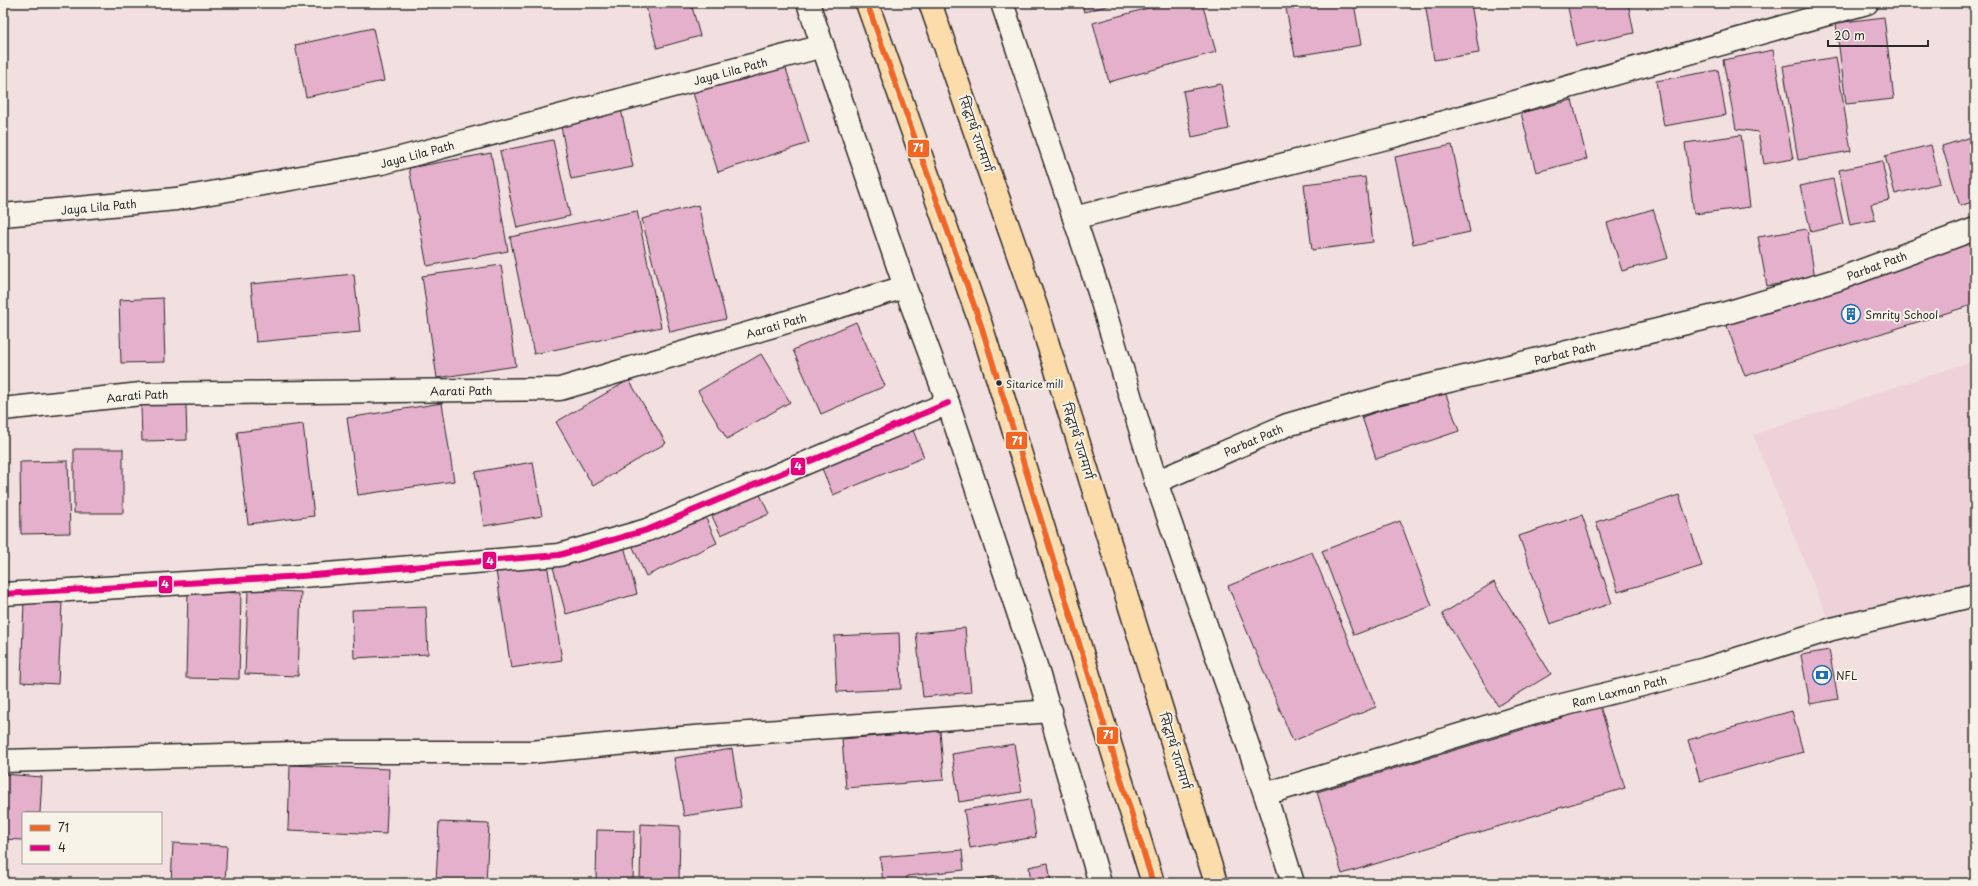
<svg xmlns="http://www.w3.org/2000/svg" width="1978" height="886" viewBox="0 0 1978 886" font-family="'Playpen Sans','Playpen Sans Deva',sans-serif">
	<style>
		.built { fill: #eed1d9 }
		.building { fill: #e5b0cb; stroke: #2b2b2b }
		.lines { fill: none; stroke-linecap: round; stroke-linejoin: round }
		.minor-casing { stroke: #2b2b2b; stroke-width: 25 }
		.highway-casing { stroke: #2b2b2b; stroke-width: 25 }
		.minor { stroke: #f7f3e8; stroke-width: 22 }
		.highway { stroke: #fddcac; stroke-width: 22 }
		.bus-1-casing { stroke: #f7f3e8; stroke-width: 9 }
		.bus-2-casing { stroke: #f7f3e8; stroke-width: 9 }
		.bus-1 { stroke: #f26522; stroke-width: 6 }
		.bus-2 { stroke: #e5007d; stroke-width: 6 }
		.bus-dot { fill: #2b2b2b; stroke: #f7f3e8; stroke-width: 1.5 }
		.labels { text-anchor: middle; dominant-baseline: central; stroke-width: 4; stroke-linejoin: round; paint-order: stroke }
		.bus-label { font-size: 10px; fill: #2b2b2b; stroke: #f7f3e8; text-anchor: start }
		.street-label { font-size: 11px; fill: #2b2b2b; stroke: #f7f3e8 }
		.poi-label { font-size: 11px; fill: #2b2b2b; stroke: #f7f3e8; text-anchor: start }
		.line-badge { stroke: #f7f3e8; stroke-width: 1.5 }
		.badge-label { font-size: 11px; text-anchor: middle; font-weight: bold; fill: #fff }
	</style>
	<rect width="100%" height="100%" fill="#f2dfdf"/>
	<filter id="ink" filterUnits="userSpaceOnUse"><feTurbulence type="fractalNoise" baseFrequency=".025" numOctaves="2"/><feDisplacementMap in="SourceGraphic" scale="8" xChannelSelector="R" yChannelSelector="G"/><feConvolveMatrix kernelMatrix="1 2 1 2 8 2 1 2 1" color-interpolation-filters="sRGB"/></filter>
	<g filter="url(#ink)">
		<path class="built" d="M1975 360V593L1832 629 1753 435Z"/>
		<path class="building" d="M645 3H691L700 36 657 48Z
			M1082 3H1118L1084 12Z
			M1167 3H1202L1216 52 1109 82 1093 23Z
			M1285 3H1354L1361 45 1295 56Z
			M1425 3H1471L1479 53 1434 60Z
			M1567 3H1628L1634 33 1576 46Z
			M1884 17 1894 99 1846 104 1836 23Z
			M373 28 384 81 306 97 295 45Z
			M1773 50 1793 159 1764 164 1758 132 1736 129 1723 60Z
			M1836 57 1851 151 1798 160 1783 66Z
			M784 62 809 143 718 172 692 90Z
			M1718 70 1726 115 1664 126 1656 81Z
			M1221 84 1229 129 1192 137 1183 91Z
			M1572 100 1587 159 1536 172 1521 113Z
			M621 109 633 167 571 179 560 121Z
			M1741 135 1750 207 1694 214 1685 143Z
			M1975 136V201L1960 206 1942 146Z
			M553 140 570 216 517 228 500 151Z
			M1452 145 1470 232 1413 244 1395 157Z
			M1931 145 1940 183 1895 194 1885 156Z
			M491 153 508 251 427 266 409 168Z
			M1882 161 1890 200 1871 204 1875 220 1850 225 1839 170Z
			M1365 177 1373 242 1312 250 1304 184Z
			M1833 179 1843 224 1811 232 1800 186Z
			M698 205 726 319 670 332 642 219Z
			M1653 209 1668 258 1622 271 1607 223Z
			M637 211 661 327 534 354 510 237Z
			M1807 229 1815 278 1767 286 1758 237Z
			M1975 240V304L1745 376 1726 323Z
			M501 265 516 366 437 378 422 276Z
			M354 274 360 332 256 342 251 284Z
			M163 298 165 362 121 363 119 300Z
			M856 322 885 386 821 414 793 350Z
			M761 354 790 402 727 439 698 391Z
			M629 380 666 443 593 486 556 422Z
			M1444 389 1459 431 1376 459 1362 417Z
			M442 403 454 481 358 495 347 418Z
			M186 404 187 440 142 441 141 405Z
			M303 424 314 516 248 524 237 432Z
			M912 428 924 457 833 495 821 466Z
			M74 449H123V513H74Z
			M68 461 70 533 21 534 20 462Z
			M533 462 542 516 484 526 475 472Z
			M758 490 769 514 721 535 710 512Z
			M1679 495 1702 566 1618 592 1596 522Z
			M703 512 717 543 646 576 632 545Z
			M1582 515 1612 603 1550 624 1519 536Z
			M1400 521 1432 606 1354 635 1322 551Z
			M624 546 637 594 566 614 553 567Z
			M1312 552 1376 707 1293 741 1228 586Z
			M547 563 562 660 511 668 496 571Z
			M1494 582 1551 674 1498 706 1442 614Z
			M248 590 301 592 298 676 245 674Z
			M188 591 241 593 239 679 186 678Z
			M24 602 62 603 58 684 21 682Z
			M426 607 428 654 354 658 352 610Z
			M965 628 971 692 923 697 916 633Z
			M899 633 901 689 837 692 834 636Z
			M1829 650 1838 699 1810 704 1801 655Z
			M1600 706 1625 788 1342 874 1317 792Z
			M1792 711 1803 752 1700 781 1688 740Z
			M940 731 944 780 846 788 842 739Z
			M1014 744 1022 792 959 802 952 754Z
			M732 749 741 807 684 816 674 758Z
			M290 765 389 769 386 834 288 830Z
			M3 774 42 777 40 813H23V840L3 839Z
			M1030 799 1036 837 970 848 964 810Z
			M439 822 489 824 486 883H436Z
			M641 824 680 826 679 883H640Z
			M597 830 634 831 633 883H596Z
			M173 843 227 846 225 883H171Z
			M962 850 964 870 907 876V883H883L880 857Z
			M1048 863 1051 883H1027L1031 882 1029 867Z
			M998 876 999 883H978L977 879Z"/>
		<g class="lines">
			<g class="minor-casing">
				<g id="minor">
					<path d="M808 3 905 287 948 403 1037 669 1100 883"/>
					<path d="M1002 3 1099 292 1156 482 1265 794 1293 883"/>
					<path id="s1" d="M3 215 176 199 382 163 823 46"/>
					<path d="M1074 218 1394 136 1867 3"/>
					<path id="s2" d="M3 409 141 394 560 389 905 287"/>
					<path id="s3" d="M1156 482 1287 425 1391 395 1723 314 1836 280 1975 229"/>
					<path d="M3 594 302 576 559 555 647 530 948 403"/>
					<path d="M3 761 335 752H531L681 738 1051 711"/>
					<path id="s4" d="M1265 794 1535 712 1705 669 1832 629 1975 595"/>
				</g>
			</g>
			<g class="highway-casing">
				<path id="highway" d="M867 3 981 325 1153 883
					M930 3 1037 309 1216 883"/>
			</g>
			<use href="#minor" class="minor"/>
			<use href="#highway" class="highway"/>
			<g class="bus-1-casing">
				<path id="bus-1" d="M867 3 981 325 1153 883"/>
			</g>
			<g class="bus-2-casing">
				<path id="bus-2" d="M3 594 302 576 559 555 647 530 948 403"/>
			</g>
			<use href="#bus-1" class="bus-1"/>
			<use href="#bus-2" class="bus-2"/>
		</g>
	</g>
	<defs>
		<g id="building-ring" transform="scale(1)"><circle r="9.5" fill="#f7f3e8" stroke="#1f6fb2" stroke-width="1.5"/><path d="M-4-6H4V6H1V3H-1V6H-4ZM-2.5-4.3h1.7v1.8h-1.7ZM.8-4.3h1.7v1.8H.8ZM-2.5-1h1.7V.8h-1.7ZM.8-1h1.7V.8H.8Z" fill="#1f6fb2"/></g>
		<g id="bank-ring" transform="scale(1)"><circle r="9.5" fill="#f7f3e8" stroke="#1f6fb2" stroke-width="1.5"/><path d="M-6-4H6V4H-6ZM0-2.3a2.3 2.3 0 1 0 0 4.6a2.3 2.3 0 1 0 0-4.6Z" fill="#1f6fb2"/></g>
	</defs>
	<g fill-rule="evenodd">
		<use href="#building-ring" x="1851" y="314"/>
		<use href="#bank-ring" x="1822" y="675"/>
	</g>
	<circle class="bus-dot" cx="999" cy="383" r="3.5"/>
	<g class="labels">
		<g class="bus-label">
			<text x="1006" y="383">Sitarice mill</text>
		</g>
		<g class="street-label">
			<text stroke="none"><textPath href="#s1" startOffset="743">Jaya Lila Path</textPath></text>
			<text transform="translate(976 134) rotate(71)">सिद्धार्थ राजमार्ग</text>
			<text stroke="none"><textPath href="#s1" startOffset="419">Jaya Lila Path</textPath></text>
			<text stroke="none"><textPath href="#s1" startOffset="96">Jaya Lila Path</textPath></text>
			<text stroke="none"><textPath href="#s3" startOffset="754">Parbat Path</textPath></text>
			<text stroke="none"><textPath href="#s2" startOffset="783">Aarati Path</textPath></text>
			<text stroke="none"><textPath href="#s3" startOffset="430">Parbat Path</textPath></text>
			<text stroke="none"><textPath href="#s2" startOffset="459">Aarati Path</textPath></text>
			<text stroke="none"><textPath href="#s2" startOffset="135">Aarati Path</textPath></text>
			<text stroke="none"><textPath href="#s3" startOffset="106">Parbat Path</textPath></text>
			<text transform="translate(1078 441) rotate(73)">सिद्धार्थ राजमार्ग</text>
			<text stroke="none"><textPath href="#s4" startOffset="369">Ram Laxman Path</textPath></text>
			<text transform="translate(1175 751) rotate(73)">सिद्धार्थ राजमार्ग</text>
		</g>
		<g class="poi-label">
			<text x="1865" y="314">Smrity School</text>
			<text x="1836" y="675">NFL</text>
		</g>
	</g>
	<g class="line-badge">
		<rect x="907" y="139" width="23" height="19" rx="4" fill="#f26522"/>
		<rect x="1005" y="431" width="23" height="19" rx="4" fill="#f26522"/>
		<rect x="790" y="457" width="16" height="19" rx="4" fill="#e5007d"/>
		<rect x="482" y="551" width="15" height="19" rx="4" fill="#e5007d"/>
		<rect x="158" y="575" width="15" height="19" rx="4" fill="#e5007d"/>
		<rect x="1096" y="726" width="23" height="19" rx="4" fill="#f26522"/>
	</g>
	<g class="badge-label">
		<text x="918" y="152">71</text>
		<text x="1017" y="445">71</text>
		<text x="798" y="470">4</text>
		<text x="490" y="565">4</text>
		<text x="165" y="588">4</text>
		<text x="1108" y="739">71</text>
	</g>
	<rect width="1978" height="886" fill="none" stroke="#f7f3e8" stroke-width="16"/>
	<rect x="8" y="8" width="1962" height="870" fill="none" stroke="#2b2b2b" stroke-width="1.5" filter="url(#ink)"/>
	<rect x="22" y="812" width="140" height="52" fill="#f7f3e8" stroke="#a5a39c"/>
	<rect x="30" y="825" width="20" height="6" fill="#f26522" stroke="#a5a39c"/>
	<text x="58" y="832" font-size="12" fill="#2b2b2b">71</text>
	<rect x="30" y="845" width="20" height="6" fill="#e5007d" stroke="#a5a39c"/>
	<text x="58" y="852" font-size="12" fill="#2b2b2b">4</text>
	<path d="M1828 40v6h100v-6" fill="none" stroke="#2b2b2b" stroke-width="2"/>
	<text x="1834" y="40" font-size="12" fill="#2b2b2b" stroke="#f7f3e8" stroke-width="3" paint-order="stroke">20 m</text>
</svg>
